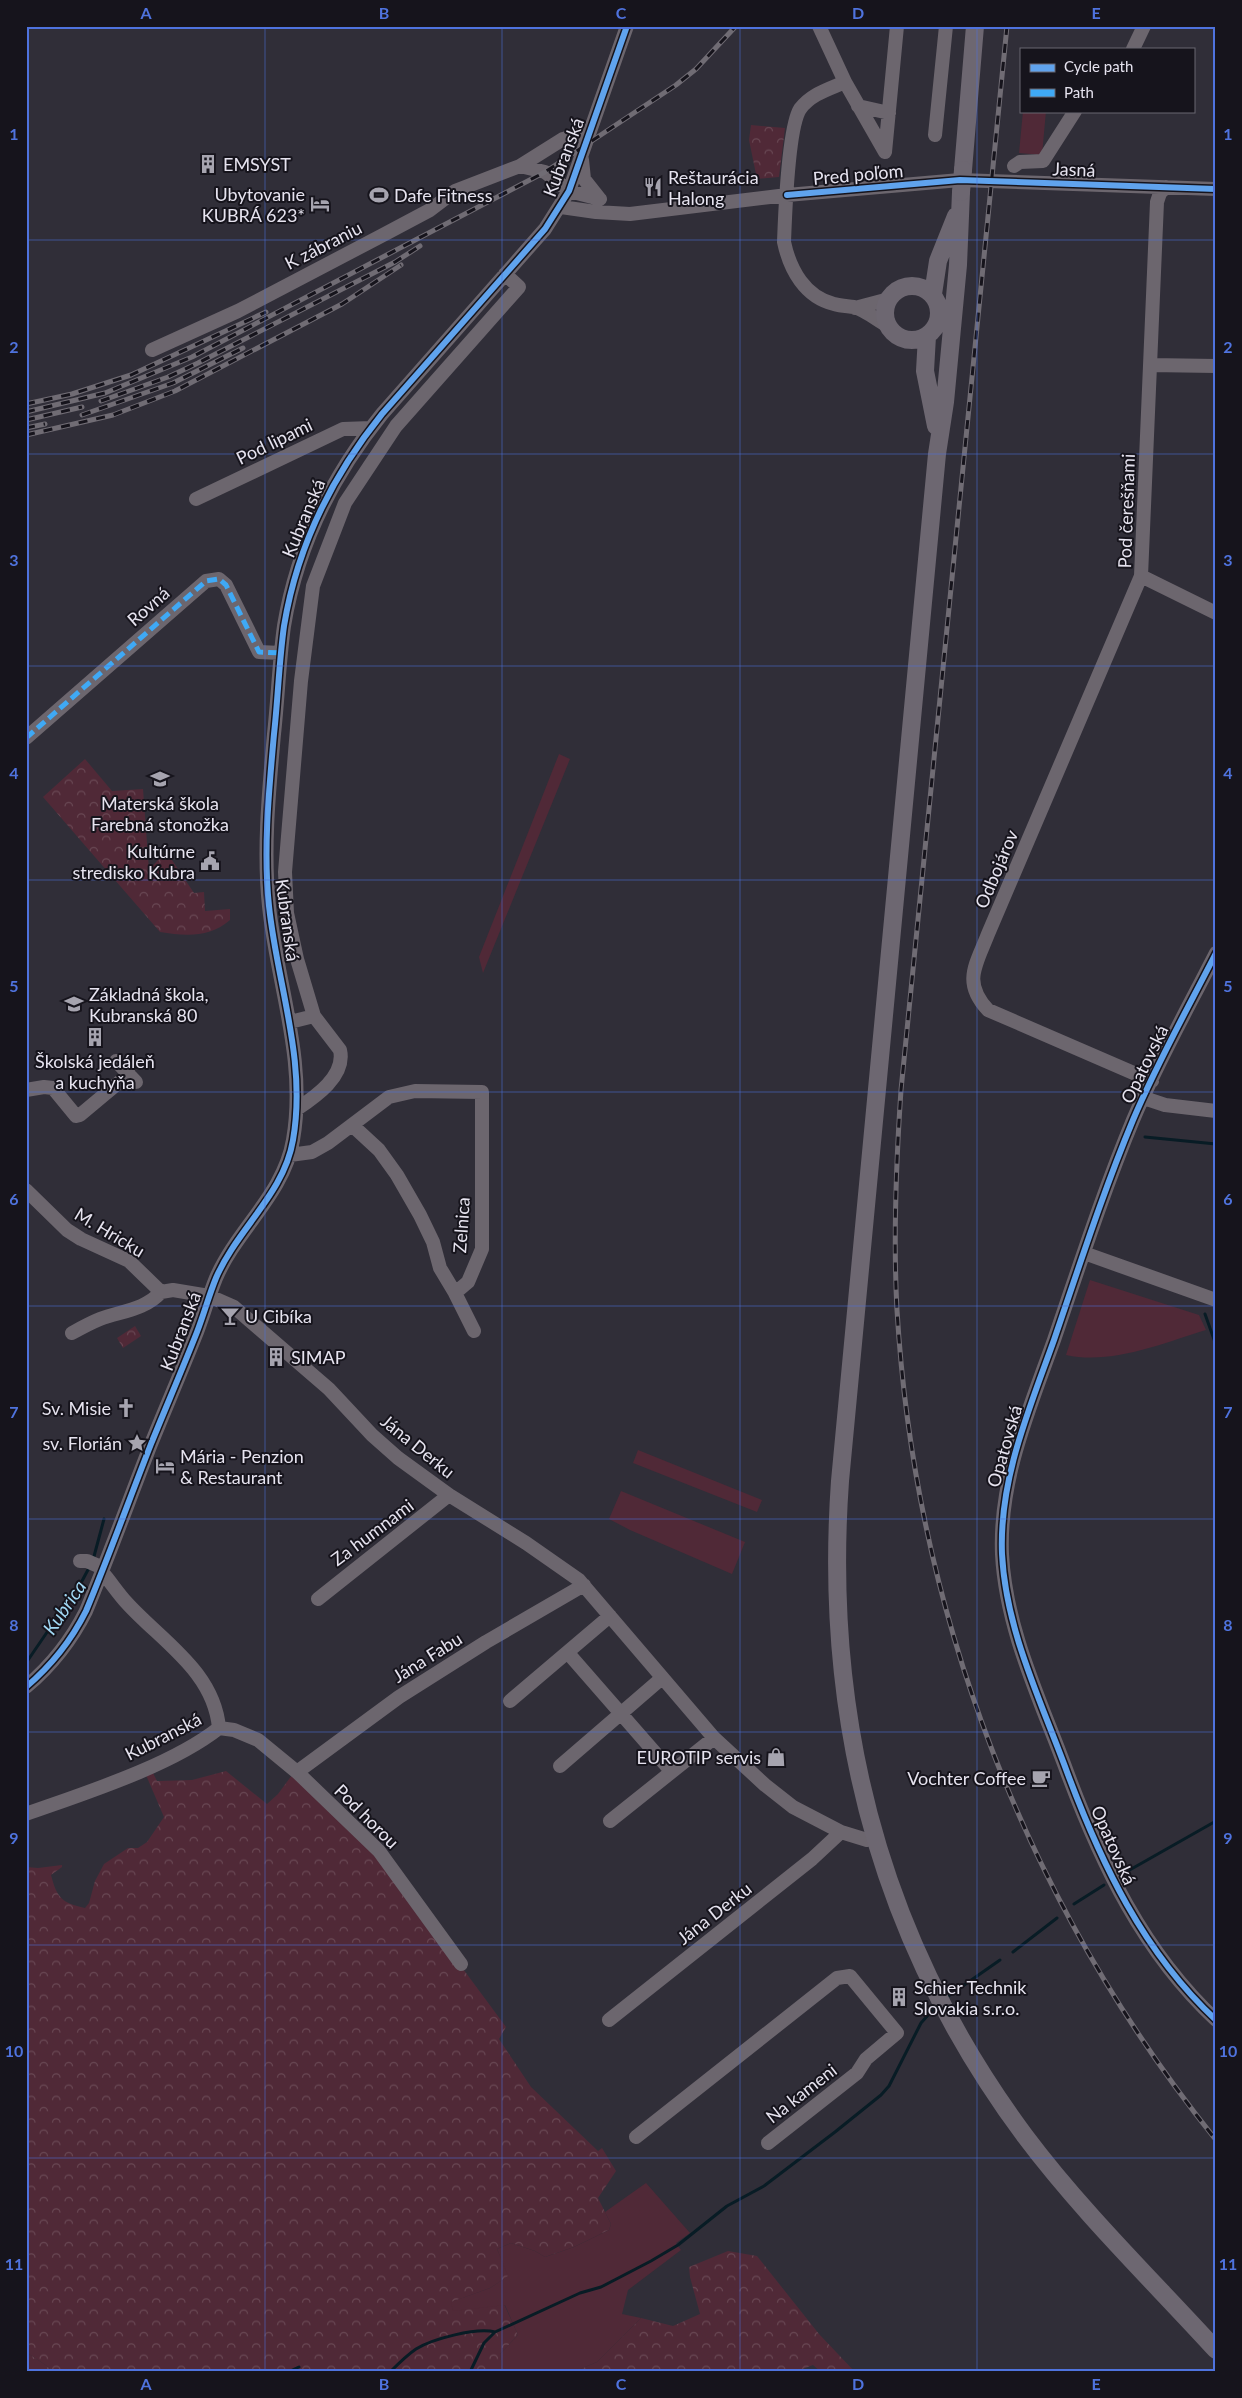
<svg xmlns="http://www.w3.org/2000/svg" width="1242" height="2398" viewBox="0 0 1242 2398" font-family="Lato,sans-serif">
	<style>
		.grass { fill: url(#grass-tufts) }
		.forest { fill: url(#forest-crowns) }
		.garden { fill: #502937 }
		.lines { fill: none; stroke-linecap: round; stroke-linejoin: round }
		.stream { stroke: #081c25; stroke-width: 3 }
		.minor { stroke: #6c666e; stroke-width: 14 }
		.major { stroke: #6d6771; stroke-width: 18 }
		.rail-casing { stroke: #706c74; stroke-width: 5 }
		.rail { stroke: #16141c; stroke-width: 3; stroke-dasharray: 9; stroke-linecap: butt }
		.major-bridge { stroke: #6d6771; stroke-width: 18 }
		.quiet { stroke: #3fa9f5; stroke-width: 5; stroke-dasharray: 10 5; stroke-linecap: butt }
		.cycleway-casing { stroke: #16141c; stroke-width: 9 }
		.cycleway { stroke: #60a3ed; stroke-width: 6 }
		.grid { fill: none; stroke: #4f73de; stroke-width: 1; stroke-opacity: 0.55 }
		.labels { text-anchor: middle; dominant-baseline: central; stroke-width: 4; stroke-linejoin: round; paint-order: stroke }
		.street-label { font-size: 18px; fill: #e6e3ef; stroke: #16141c }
		.poi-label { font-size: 18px; fill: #e6e3ef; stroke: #16141c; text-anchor: start }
		.water-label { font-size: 19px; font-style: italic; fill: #a1d8f4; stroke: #16141c }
		.neatline { fill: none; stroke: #4f73de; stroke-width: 2 }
		.grid-label { font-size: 16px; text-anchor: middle; font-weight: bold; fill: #4f73de }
	</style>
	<defs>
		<pattern id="grass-tufts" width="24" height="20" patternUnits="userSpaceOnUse" patternTransform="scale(1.25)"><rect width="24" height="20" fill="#502937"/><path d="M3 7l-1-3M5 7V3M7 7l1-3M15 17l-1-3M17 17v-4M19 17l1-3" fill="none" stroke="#694854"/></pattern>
		<pattern id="forest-crowns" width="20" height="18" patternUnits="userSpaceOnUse" patternTransform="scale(1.25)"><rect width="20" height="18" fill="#502937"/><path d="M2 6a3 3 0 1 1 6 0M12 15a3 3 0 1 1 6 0" fill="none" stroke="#694854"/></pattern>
	</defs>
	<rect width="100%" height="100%" fill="#302e38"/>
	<path class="grass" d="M26 2352 56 2372H26Z"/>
	<path class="forest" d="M751 125 785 128 779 177 757 179 749 140Z
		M85 759 112 791 143 789 149 870 166 851 194 893 204 892 205 911 230 909V920C210 938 185 936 160 932L43 797Z
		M135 1326 141 1336 123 1348 117 1338Z
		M152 1771 157 1781 192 1780 226 1771 267 1804 278 1794 292 1775 384 1862 506 2027 499 2039 531 2087 598 2151 602 2148 616 2171 598 2198 611 2224 609 2230 574 2247 545 2257 535 2251 511 2243 497 2249 509 2276 490 2288 452 2302 504 2304 518 2335 500 2354 503 2372H56L26 2352V1867L38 1868 62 1865V1867L51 1875C57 1898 62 1903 85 1908L89 1903 95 1881 104 1864 128 1848H138L147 1842 164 1817 146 1775Z
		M728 2251 757 2256 819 2334 855 2372H821L813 2365 795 2372H573L597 2362 641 2318 673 2326 700 2314 690 2277 689 2267Z"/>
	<path class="garden" d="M1023 111H1046L1042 155 1019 153Z
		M559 754 570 759 483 973 479 957Z
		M1090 1280 1199 1315 1206 1330C1163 1343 1112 1365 1066 1355Z
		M638 1450 762 1500 757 1512 633 1463Z
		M621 1491 745 1542 732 1574 630 1530 609 1519Z
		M646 2183 690 2233 676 2243 681 2250 628 2290 622 2314 641 2318 597 2362 573 2372H503L500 2354 518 2335 505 2305 453 2311 451 2302 490 2288 508 2276 497 2249 511 2243 535 2251 545 2257 574 2247 609 2230 611 2224 605 2212Z"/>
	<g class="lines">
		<path class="stream" d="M1145 1137 1216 1144
			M1205 1314 1216 1345
			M93 1560 104 1519
			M26 1663 82 1581 90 1566
			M1119 1876 1216 1821
			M1074 1904 1104 1885
			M1013 1952 1057 1918
			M947 1997 1000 1960
			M288 2372 299 2367
			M390 2372C398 2364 407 2355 416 2349 432 2339 477 2327 495 2332
			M470 2372 484 2343 495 2332 580 2293 601 2287 651 2261 678 2245 727 2206 764 2186 835 2132 881 2095 889 2086 921 2023 938 2004"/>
		<path class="minor" d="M819 26 845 82 885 152
			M1133 49 1144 26
			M845 82C829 89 811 94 800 109 788 128 785 216 784 242 790 270 805 297 834 304 841 306 847 306 854 307 865 310 877 320 888 326
			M858 106 889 113
			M935 135 946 26
			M885 152 897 26
			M582 160 584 179 599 198
			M520 166 545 172 569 191 600 199
			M1014 166 1020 162 1043 161 1075 111
			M561 207 596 212 630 214 787 195 960 180 1216 189
			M855 308 889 299
			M152 350 238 311 383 235 430 210 455 191 520 166 563 139 589 132
			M1150 365 1216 366
			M196 499 343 429 371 428
			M1141 576 1216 613
			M26 738 206 581 219 579 226 585 259 652 281 653
			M1216 953C1188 1008 1157 1063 1133 1120 1103 1192 1079 1267 1054 1340 1029 1410 999 1479 1002 1554 1006 1631 1041 1701 1067 1772 1101 1863 1143 1952 1216 2020
			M290 1022 314 1016
			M116 1061 136 1082
			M1152 1081 988 1010C962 982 976 965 988 934L1141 576 1157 202 1160 193 1166 187
			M26 1090 44 1087 53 1088 76 1116 80 1115 129 1074
			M1144 1098 1165 1105 1216 1111
			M297 1109C315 1097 346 1076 340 1050L314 1016 297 959 287 913 285 872 301 681 313 586 345 503 396 426 519 287 505 274
			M290 1155 312 1152 328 1143 389 1097 415 1091 482 1092V1249L468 1282 455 1293 440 1268 433 1242 420 1215 397 1175 379 1150 353 1126
			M26 1190 67 1230 81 1239 129 1261 161 1292 173 1290 209 1296 234 1307 329 1389 372 1435 398 1458 449 1495 526 1543 579 1580 714 1738 765 1785 793 1807 841 1832 867 1840 875 1838
			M1084 1253 1216 1300
			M455 1293 474 1331
			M72 1333C81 1328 90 1323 100 1319 121 1311 145 1310 161 1292
			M80 1561H87L103 1568
			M102 1572C110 1581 117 1592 126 1602 161 1641 214 1671 219 1728
			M318 1599 449 1495
			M568 1653 671 1771
			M26 1687C52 1665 71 1641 86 1611 109 1556 129 1500 151 1444 166 1407 182 1370 197 1332 204 1314 209 1295 216 1278 237 1229 284 1194 293 1140 307 1060 277 984 269 906 263 850 269 790 274 734 278 698 279 662 284 626 297 547 332 476 382 414L545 229 569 191 627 26
			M510 1701 610 1616
			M219 1728 234 1730 258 1740 297 1772 379 1851 461 1964
			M560 1766 662 1678
			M297 1772 399 1697 486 1642 584 1585
			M26 1814C85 1793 171 1766 219 1728
			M610 1821 714 1738
			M609 2020 812 1859 841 1832
			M636 2137 837 1978 850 1976 897 2033 866 2059 857 2073 768 2143"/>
		<path class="major" d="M963 170 975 26
			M961 192 958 265 945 402 937 454 840 1481C823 1721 880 1941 1025 2136 1082 2212 1152 2280 1216 2350
			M885 313a27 27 0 1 1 54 0a27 27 0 1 1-54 0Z
			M933 294 938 261 956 216
			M927 336 925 371 936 426"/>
		<g class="rail-casing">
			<path id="rail" d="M1007 26 901 1090C896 1164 893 1237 897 1310 915 1613 1026 1903 1216 2140
				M101 401 168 377 198 363 395 262 420 246
				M26 404 72 394 131 375 266 312
				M26 412 105 393 192 357 545 172 676 85 696 69 736 26
				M82 415 173 383 243 348
				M26 420 82 407
				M26 428 45 424
				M26 435 113 415 175 391 342 304 401 265"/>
		</g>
		<use href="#rail" class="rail"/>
		<path class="major-bridge" d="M961 192 963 170"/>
		<path class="quiet" d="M26 738 206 581 219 579 226 585 259 652 281 653"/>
		<g class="cycleway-casing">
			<path id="cycleway" d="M787 195 960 180 1216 189
				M1216 953C1188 1008 1157 1063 1133 1120 1103 1192 1079 1267 1054 1340 1029 1410 999 1479 1002 1554 1006 1631 1041 1701 1067 1772 1101 1863 1143 1952 1216 2020
				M26 1687C52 1665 71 1641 86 1611 109 1556 129 1500 151 1444 166 1407 182 1370 197 1332 204 1314 209 1295 216 1278 237 1229 284 1194 293 1140 307 1060 277 984 269 906 263 850 269 790 274 734 278 698 279 662 284 626 297 547 332 476 382 414L545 229 569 191 627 26"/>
		</g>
		<use href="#cycleway" class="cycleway"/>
	</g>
	<path class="grid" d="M265 26V2372M502 26V2372M740 26V2372M977 26V2372M26 240H1216M26 454H1216M26 666H1216M26 880H1216M26 1092H1216M26 1306H1216M26 1519H1216M26 1732H1216M26 1945H1216M26 2158H1216"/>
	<defs>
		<g id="building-bare" transform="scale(1.5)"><path d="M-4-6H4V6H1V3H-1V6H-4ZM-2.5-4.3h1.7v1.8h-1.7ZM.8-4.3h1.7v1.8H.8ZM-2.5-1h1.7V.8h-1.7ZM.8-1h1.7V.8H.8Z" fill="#a6a4af" stroke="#16141c" stroke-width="2.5" paint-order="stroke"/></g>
		<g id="restaurant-bare" transform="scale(1.5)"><path d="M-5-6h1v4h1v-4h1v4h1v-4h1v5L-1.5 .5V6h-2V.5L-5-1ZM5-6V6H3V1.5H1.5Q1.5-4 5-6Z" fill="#a6a4af" stroke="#16141c" stroke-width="2.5" paint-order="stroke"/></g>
		<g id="stadium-bare" transform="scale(1.5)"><path d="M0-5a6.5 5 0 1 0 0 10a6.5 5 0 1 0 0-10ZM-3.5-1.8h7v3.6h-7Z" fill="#a6a4af" stroke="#16141c" stroke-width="2.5" paint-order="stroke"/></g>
		<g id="hotel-bare" transform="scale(1.5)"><path d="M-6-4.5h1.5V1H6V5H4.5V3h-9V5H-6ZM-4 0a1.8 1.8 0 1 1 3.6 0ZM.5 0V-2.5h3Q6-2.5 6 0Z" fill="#a6a4af" stroke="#16141c" stroke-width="2.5" paint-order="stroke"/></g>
		<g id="school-bare" transform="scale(1.5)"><path d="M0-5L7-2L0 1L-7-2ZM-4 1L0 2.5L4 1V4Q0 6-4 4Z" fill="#a6a4af" stroke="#16141c" stroke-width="2.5" paint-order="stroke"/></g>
		<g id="civic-bare" transform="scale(1.5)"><path d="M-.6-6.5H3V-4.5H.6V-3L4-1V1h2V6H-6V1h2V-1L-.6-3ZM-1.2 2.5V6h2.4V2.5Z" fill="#a6a4af" stroke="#16141c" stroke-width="2.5" paint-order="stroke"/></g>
		<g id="bar-bare" transform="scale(1.5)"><path d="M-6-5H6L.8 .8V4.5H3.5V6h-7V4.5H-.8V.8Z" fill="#a6a4af" stroke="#16141c" stroke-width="2.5" paint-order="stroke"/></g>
		<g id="church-bare" transform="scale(1.5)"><path d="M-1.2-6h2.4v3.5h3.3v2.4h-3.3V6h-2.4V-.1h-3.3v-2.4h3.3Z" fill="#a6a4af" stroke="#16141c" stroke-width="2.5" paint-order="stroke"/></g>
		<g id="sight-bare" transform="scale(1.5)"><path d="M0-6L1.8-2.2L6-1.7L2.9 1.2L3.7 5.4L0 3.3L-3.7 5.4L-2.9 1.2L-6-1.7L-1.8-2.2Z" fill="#a6a4af" stroke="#16141c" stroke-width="2.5" paint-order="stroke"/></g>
		<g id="shop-bare" transform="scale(1.5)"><path d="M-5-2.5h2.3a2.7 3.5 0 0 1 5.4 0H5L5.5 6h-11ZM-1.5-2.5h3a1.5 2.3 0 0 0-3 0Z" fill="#a6a4af" stroke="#16141c" stroke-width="2.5" paint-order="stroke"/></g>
		<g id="cafe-bare" transform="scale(1.5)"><path d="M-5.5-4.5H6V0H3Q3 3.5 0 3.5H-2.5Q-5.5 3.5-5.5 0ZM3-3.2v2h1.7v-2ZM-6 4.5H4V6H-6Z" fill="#a6a4af" stroke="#16141c" stroke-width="2.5" paint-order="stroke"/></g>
	</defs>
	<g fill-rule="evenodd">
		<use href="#building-bare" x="208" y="164"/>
		<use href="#restaurant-bare" x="653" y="187"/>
		<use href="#stadium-bare" x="379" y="195"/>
		<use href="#hotel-bare" x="320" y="204"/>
		<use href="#school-bare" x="160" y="779"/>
		<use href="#civic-bare" x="210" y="861"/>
		<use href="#school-bare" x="74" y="1004"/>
		<use href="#building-bare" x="95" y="1037"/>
		<use href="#bar-bare" x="230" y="1316"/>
		<use href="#building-bare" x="276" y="1357"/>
		<use href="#church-bare" x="126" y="1408"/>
		<use href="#sight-bare" x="137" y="1443"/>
		<use href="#hotel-bare" x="165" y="1466"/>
		<use href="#shop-bare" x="776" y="1757"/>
		<use href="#cafe-bare" x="1041" y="1778"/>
		<use href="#building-bare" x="899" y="1997"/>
	</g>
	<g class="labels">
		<g class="street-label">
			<text transform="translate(563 157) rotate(-69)">Kubranská</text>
			<text transform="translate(1074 169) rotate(2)">Jasná</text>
			<text transform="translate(858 174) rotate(-5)">Pred poľom</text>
			<text transform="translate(323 245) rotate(-27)">K zábraniu</text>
			<text transform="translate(274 441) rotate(-26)">Pod lipami</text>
			<text transform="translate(1126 511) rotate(-88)">Pod čerešňami</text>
			<text transform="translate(303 518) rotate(-67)">Kubranská</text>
			<text transform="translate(148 606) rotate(-41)">Rovná</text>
			<text transform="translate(996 869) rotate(-67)">Odbojárov</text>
			<text transform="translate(288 920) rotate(82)">Kubranská</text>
			<text transform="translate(1144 1064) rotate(-64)">Opatovská</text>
			<text transform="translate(461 1225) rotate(-86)">Zelnica</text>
			<text transform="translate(110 1232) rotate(31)">M. Hricku</text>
			<text transform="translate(180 1331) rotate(-69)">Kubranská</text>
			<text transform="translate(418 1446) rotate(39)">Jána Derku</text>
			<text transform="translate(1004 1446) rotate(-74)">Opatovská</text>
			<text transform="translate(372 1532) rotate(-37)">Za humnami</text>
			<text transform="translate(427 1657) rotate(-32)">Jána Fabu</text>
			<text transform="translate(163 1736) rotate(-27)">Kubranská</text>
			<text transform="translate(367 1816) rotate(45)">Pod horou</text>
			<text transform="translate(1114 1845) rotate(66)">Opatovská</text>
			<text transform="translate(714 1913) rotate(-38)">Jána Derku</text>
			<text transform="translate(801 2093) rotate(-38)">Na kameni</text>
		</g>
		<g class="poi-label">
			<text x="223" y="164">EMSYST</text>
			<text x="668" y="177">Reštaurácia<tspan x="668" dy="21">Halong</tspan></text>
			<text x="305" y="194" text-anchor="end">Ubytovanie<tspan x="305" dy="21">KUBRÁ 623*</tspan></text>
			<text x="394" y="195">Dafe Fitness</text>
			<text x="160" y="803" text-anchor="middle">Materská škola<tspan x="160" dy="21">Farebná stonožka</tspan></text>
			<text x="195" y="851" text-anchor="end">Kultúrne<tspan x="195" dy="21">stredisko Kubra</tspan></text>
			<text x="89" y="994">Základná škola,<tspan x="89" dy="21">Kubranská 80</tspan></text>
			<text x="95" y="1061" text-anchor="middle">Školská jedáleň<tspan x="95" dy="21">a kuchyňa</tspan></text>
			<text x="245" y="1316">U Cibíka</text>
			<text x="291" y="1357">SIMAP</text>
			<text x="111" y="1408" text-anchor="end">Sv. Misie</text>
			<text x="122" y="1443" text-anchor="end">sv. Florián</text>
			<text x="180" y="1456">Mária - Penzion<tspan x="180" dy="21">&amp; Restaurant</tspan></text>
			<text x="761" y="1757" text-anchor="end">EUROTIP servis</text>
			<text x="1026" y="1778" text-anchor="end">Vochter Coffee</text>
			<text x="914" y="1987">Schier Technik<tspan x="914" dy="21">Slovakia s.r.o.</tspan></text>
		</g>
		<g class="water-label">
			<text transform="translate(64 1607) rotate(-56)">Kubrica</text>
		</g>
	</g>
	<rect width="1242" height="2398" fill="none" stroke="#16141c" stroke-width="55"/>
	<rect x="1020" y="48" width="175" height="65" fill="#16141c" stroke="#696770"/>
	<rect x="1030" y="64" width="25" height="8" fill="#60a3ed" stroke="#696770"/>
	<text x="1064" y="72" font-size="15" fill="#e6e3ef">Cycle path</text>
	<rect x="1030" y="89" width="25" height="8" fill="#3fa9f5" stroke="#696770"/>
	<text x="1064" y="98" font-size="15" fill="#e6e3ef">Path</text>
	<rect x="28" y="28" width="1186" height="2342" class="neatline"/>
	<g class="grid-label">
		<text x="146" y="19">A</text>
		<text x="384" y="19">B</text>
		<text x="621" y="19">C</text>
		<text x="858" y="19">D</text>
		<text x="1096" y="19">E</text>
		<text x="14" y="140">1</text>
		<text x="1228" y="140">1</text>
		<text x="14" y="353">2</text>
		<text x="1228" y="353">2</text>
		<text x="14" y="566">3</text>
		<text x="1228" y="566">3</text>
		<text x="14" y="779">4</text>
		<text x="1228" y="779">4</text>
		<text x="14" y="992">5</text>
		<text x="1228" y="992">5</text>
		<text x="14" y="1205">6</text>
		<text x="1228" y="1205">6</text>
		<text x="14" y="1418">7</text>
		<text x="1228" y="1418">7</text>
		<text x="14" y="1631">8</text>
		<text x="1228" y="1631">8</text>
		<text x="14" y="1844">9</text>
		<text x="1228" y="1844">9</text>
		<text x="14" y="2057">10</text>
		<text x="1228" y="2057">10</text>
		<text x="14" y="2270">11</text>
		<text x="1228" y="2270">11</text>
		<text x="146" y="2390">A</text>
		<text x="384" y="2390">B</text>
		<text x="621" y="2390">C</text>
		<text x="858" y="2390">D</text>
		<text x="1096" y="2390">E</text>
	</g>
</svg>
